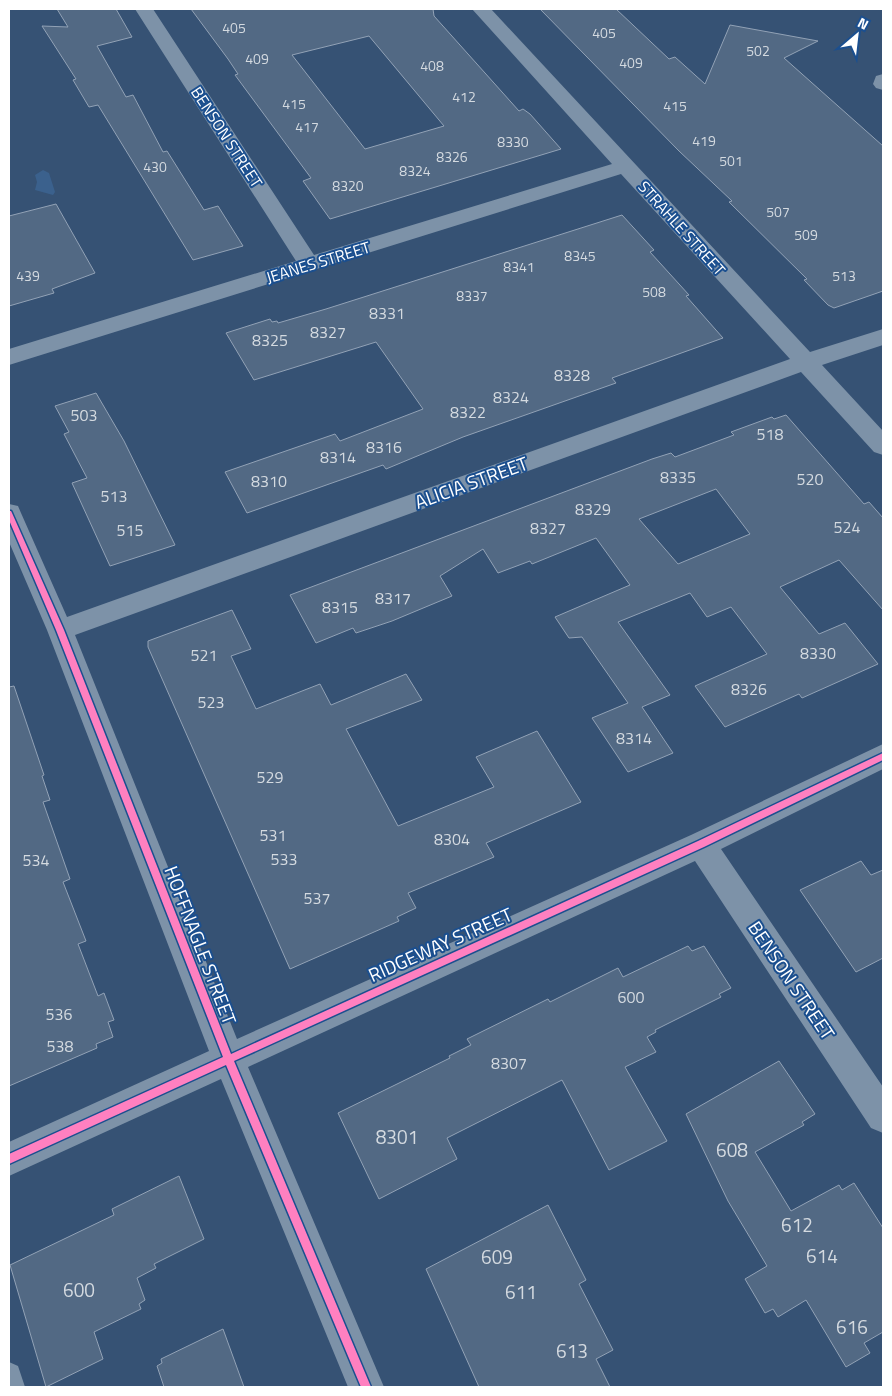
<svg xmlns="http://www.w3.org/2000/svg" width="892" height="1396" viewBox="0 0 892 1396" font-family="'Titillium Web',sans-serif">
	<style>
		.water { fill: #3b618d }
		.building { fill: #526984; stroke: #92a2b6; fill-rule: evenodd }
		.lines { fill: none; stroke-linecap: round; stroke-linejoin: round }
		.lane { fill: #7d92a8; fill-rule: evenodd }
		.street { fill: #7d92a8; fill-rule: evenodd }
		.cycleway-casing { stroke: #1b4f8f; stroke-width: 3 }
		.cycleway { fill: #ff80c0; fill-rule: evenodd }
		.labels { text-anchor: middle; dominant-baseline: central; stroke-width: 4; stroke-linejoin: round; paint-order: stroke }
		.far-number-label { font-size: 14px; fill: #d4dae0 }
		.far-street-label { font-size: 16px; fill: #fff; stroke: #1b4f8f }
		.number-label { font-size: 16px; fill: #d4dae0 }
		.street-label { font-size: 19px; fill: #fff; stroke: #1b4f8f }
		.near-number-label { font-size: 19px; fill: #d4dae0 }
	</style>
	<rect width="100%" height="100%" fill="#365274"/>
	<path class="water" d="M43 170 49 173 55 192 53 195 35 190 37 182 35 175Z"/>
	<path class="building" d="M57 9H116L132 37 97 46 126 97 133 95 163 152 167 151 204 210 218 206 243 246 193 260 98 105 89 107 73 80 76 79 42 26 68 27Z
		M191 9H433L434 16 519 111 523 109 530 114 561 149 330 219 303 181 311 178 235 75 238 74 228 59ZM369 36 444 126 365 149 292 55Z
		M540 9H616L669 59 675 57 705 84 730 25 818 41 784 58 883 146V291L834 308 828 305 804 280 807 279 729 202 732 201 679 151Z
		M56 204 95 273 52 289 54 293 9 306V216Z
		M622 215 654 250 650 252 689 295 686 296 723 338 612 378 616 383 463 437 386 469 383 465 247 513 225 472 335 434 340 441 423 409 376 342 254 380 226 333 270 319 272 322 277 321 278 323 326 309Z
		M96 393 124 441 175 545 110 566 72 483 87 478 64 434 69 432 55 406Z
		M786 415 864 504 869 502 883 518V610L839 560 780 587 819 634 845 623 878 664 802 698 799 694 725 727 695 686 767 654 731 607 707 617 690 593 618 622 670 695 642 707 673 753 628 772 592 718 628 703 582 637 569 638 555 617 630 585 596 538 532 564 530 561 498 573 483 549 440 576 452 596 392 621 356 633 353 628 316 643 290 595 652 459 671 453 675 457 734 435 731 432 772 417 774 419ZM716 489 750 534 678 564 639 519Z
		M232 610 251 649 231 656 256 709 320 684 331 705 406 674 422 700 346 729 398 826 494 787 476 757 537 731 581 802 486 843 494 857 408 893 416 908 397 917 399 921 290 969 148 647V641Z
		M14 686 44 775 42 776 50 800 43 802 70 879 63 882 86 941 78 944 98 996 104 993 114 1020 108 1022 113 1037 96 1044 97 1048 9 1086V687Z
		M861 861 871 875 883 870V958L856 972 800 890Z
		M688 946 692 951 704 946 731 988 719 994 721 997 655 1030 656 1032 647 1037 656 1052 625 1067 667 1141 609 1170 562 1080 447 1138 457 1159 379 1199 338 1113 450 1058 449 1056 471 1045 467 1039 548 999 550 1002 618 968 623 977Z
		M779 1061 815 1114 802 1122 804 1125 755 1152 791 1211 839 1185 842 1190 854 1183 883 1228V1332L864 1343 870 1353 846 1367 806 1300 778 1317 773 1309 765 1313 745 1279 767 1266 728 1201 686 1114Z
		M179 1176 204 1239 154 1264 156 1268 137 1278 145 1300 139 1304 141 1309 94 1332 103 1359 46 1387 10 1265 114 1215 112 1209Z
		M548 1205 586 1280 579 1284 613 1350 596 1359 610 1387H479L426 1269Z
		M223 1329 244 1387H164L157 1366 162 1363 161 1359Z"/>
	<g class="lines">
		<path class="lane" d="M9 1362 18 1366 25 1387H9Z"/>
		<path class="street" d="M135 9H153L314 255 612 164 472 9H491L810 352 883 329V345L822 365 883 431V455L874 452 801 372 75 635 237 1039 691 835 883 744V769L721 849 883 1087V1133L871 1128 695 861 248 1067 384 1387H348L221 1079 9 1176V1142L209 1051 47 630 9 542V504L18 506 21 513 67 617 790 359 621 174 9 365V349L296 261Z
			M883 74V90L876 88 873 84 876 76Z"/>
		<g class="cycleway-casing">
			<path id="cycleway" d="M9 511H11L12 513 64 630 231 1054 698 841 883 753V760L704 847 234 1061 371 1387H361L226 1065 9 1164V1154L223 1057 56 630 9 520Z"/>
		</g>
		<use href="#cycleway" class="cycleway"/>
	</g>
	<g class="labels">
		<g class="far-number-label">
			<text x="234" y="27">405</text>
			<text x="604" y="32">405</text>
			<text x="758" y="50">502</text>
			<text x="257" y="58">409</text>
			<text x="631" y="62">409</text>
			<text x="432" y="65">408</text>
			<text x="464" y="96">412</text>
			<text x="294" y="103">415</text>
			<text x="675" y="105">415</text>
			<text x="307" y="126">417</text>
			<text x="704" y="140">419</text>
			<text x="513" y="141">8330</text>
			<text x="452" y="156">8326</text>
			<text x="731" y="160">501</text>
			<text x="155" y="166">430</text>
			<text x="415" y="170">8324</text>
			<text x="348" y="185">8320</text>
			<text x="778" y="211">507</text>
			<text x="806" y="234">509</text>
			<text x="580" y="255">8345</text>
			<text x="519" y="266">8341</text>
			<text x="28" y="275">439</text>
			<text x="844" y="275">513</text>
			<text x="654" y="291">508</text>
			<text x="472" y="295">8337</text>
		</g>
		<g class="far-street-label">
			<text transform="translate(227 137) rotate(57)">BENSON STREET</text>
			<text transform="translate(682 228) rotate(48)">STRAHLE STREET</text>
			<text transform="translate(318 262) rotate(-17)">JEANES STREET</text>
		</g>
		<g class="number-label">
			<text x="387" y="313">8331</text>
			<text x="328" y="332">8327</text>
			<text x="270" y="340">8325</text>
			<text x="572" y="375">8328</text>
			<text x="511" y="397">8324</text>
			<text x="468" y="412">8322</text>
			<text x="84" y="415">503</text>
			<text x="770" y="434">518</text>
			<text x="384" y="447">8316</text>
			<text x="338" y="457">8314</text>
			<text x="678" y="477">8335</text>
			<text x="810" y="479">520</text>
			<text x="269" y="481">8310</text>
			<text x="114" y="496">513</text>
			<text x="593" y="509">8329</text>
			<text x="847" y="527">524</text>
			<text x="548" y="528">8327</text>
			<text x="130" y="530">515</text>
			<text x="393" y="598">8317</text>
			<text x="340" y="607">8315</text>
			<text x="818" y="653">8330</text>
			<text x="204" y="655">521</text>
			<text x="749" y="689">8326</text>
			<text x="211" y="702">523</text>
			<text x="634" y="738">8314</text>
			<text x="270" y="777">529</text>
			<text x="273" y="835">531</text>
			<text x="452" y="839">8304</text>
			<text x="284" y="859">533</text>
			<text x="36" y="860">534</text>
			<text x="317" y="898">537</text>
			<text x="631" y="997">600</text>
			<text x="59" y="1014">536</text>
			<text x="60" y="1046">538</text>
			<text x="509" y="1063">8307</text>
		</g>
		<g class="street-label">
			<text transform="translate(471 482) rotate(-20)">ALICIA STREET</text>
			<text transform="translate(440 944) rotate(-24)">RIDGEWAY STREET</text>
			<text transform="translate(201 945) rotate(69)">HOFFNAGLE STREET</text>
			<text transform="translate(792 980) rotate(56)">BENSON STREET</text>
		</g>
		<g class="near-number-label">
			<text x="397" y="1136">8301</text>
			<text x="732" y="1149">608</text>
			<text x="797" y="1224">612</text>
			<text x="822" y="1255">614</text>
			<text x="497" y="1256">609</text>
			<text x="79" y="1289">600</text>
			<text x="521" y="1291">611</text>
			<text x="852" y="1326">616</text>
			<text x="572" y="1350">613</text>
		</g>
	</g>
	<rect width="892" height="1396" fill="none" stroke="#ffffff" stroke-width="20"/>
	<g transform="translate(857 35) rotate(28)" stroke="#1b4f8f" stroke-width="4" paint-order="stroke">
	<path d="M0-4L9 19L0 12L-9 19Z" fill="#ffffff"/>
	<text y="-8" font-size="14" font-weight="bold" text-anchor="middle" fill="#ffffff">N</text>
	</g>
</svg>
